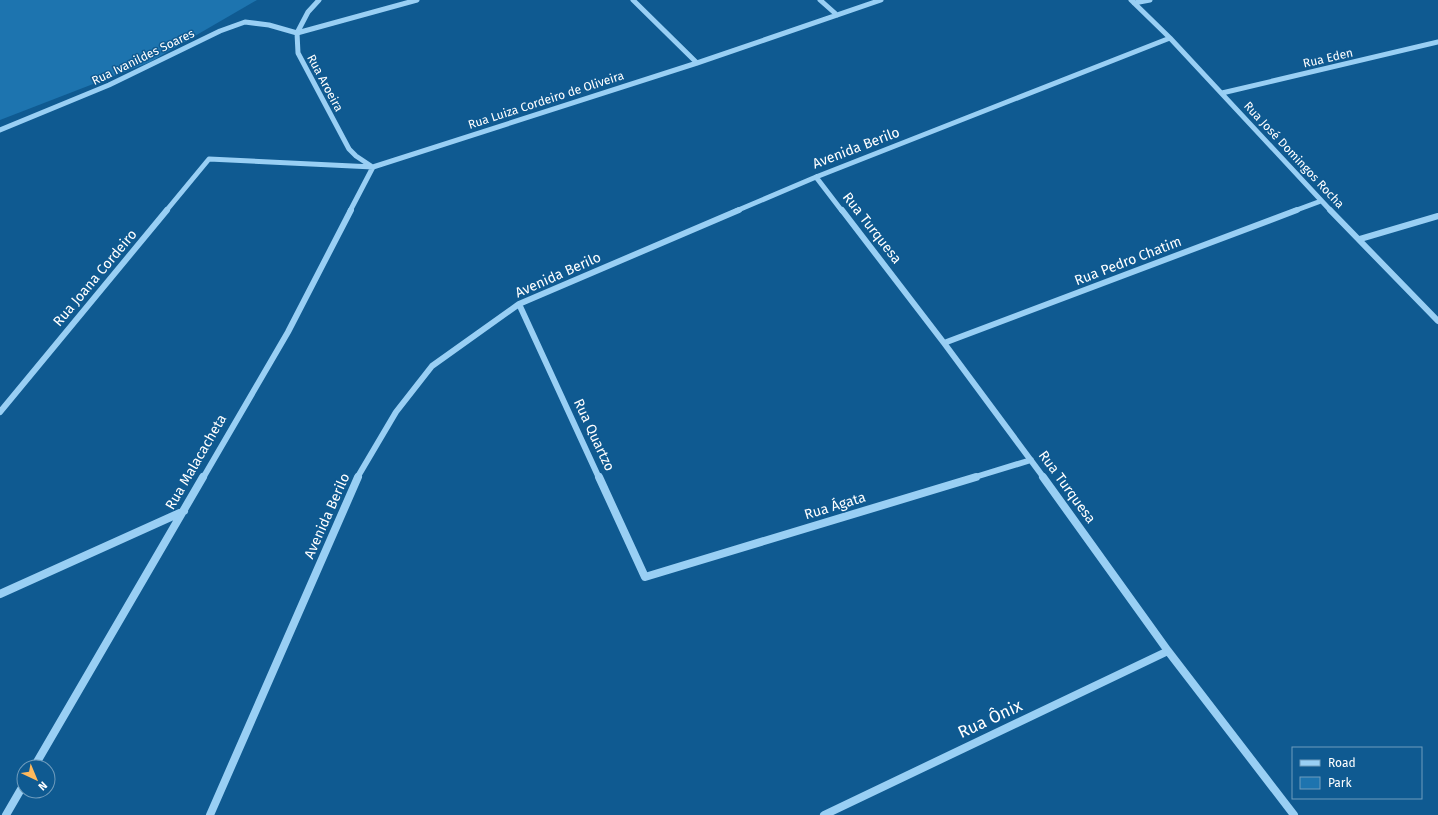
<svg xmlns="http://www.w3.org/2000/svg" width="1438" height="815" viewBox="0 0 1438 815" font-family="'Fira Sans',sans-serif">
	<style>
		.green { fill: #1d74af }
		.lines { fill: none; stroke-linecap: round; stroke-linejoin: round }
		.minor-far2 { stroke: #99cff4; stroke-width: 5 }
		.minor-far1 { stroke: #99cff4; stroke-width: 6 }
		.minor { stroke: #99cff4; stroke-width: 8 }
		.labels { text-anchor: middle; dominant-baseline: central; stroke-width: 3; stroke-linejoin: round; paint-order: stroke }
		.far-street-label { font-size: 12px; fill: #fff; stroke: #0f5a91 }
		.street-label { font-size: 14px; fill: #fff; stroke: #0f5a91 }
		.near-street-label { font-size: 17px; fill: #fff; stroke: #0f5a91 }
	</style>
	<rect width="100%" height="100%" fill="#0f5a91"/>
	<path class="green" d="M0 0H257L150 62 0 120Z"/>
	<g class="lines">
		<path class="minor-far2" d="M319 0 308 12 297 33 298 53 349 149 356 156 371 166
			M633 0 697 63
			M820 0 837 15
			M1131 0 1170 38 1331 211
			M1134 3 1150 0
			M1222 93 1438 42
			M0 130 109 85 220 31 245 22 269 25 297 33 417 0
			M816 177 842 211
			M166 211 209 159 373 167 697 63 881 0
			M350 211 373 167
			M736 211 816 177 1170 38
			M1294 211 1321 201"/>
		<path class="minor-far1" d="M842 210 944 343 1044 478
			M1330 210 1438 321
			M1360 239 1438 216
			M519 304 599 478
			M944 343 1297 210
			M0 412 167 210
			M203 478 288 332 351 210
			M357 478 396 412 432 366 519 304 739 210
			M972 478 1031 460"/>
		<path class="minor" d="M599 477 645 577 976 477
			M1043 477 1168 651 1294 815
			M0 594 184 511
			M34 767 203 477
			M6 815 24 784
			M210 815 358 477
			M824 815 1168 651"/>
	</g>
	<g class="labels">
		<g class="far-street-label">
			<text transform="translate(143 57) rotate(-26)">Rua Ivanildes Soares</text>
			<text transform="translate(1328 58) rotate(-13)">Rua Eden</text>
			<text transform="translate(325 83) rotate(62)">Rua Aroeira</text>
			<text transform="translate(546 100) rotate(-18)">Rua Luiza Cordeiro de Oliveira</text>
			<text transform="translate(1294 155) rotate(47)">Rua José Domingos Rocha</text>
		</g>
		<g class="street-label">
			<text transform="translate(856 148) rotate(-21)">Avenida Berilo</text>
			<text transform="translate(872 228) rotate(52)">Rua Turquesa</text>
			<text transform="translate(1128 261) rotate(-21)">Rua Pedro Chatim</text>
			<text transform="translate(558 275) rotate(-24)">Avenida Berilo</text>
			<text transform="translate(95 278) rotate(-50)">Rua Joana Cordeiro</text>
			<text transform="translate(594 435) rotate(65)">Rua Quartzo</text>
			<text transform="translate(196 462) rotate(-60)">Rua Malacacheta</text>
			<text transform="translate(1067 487) rotate(54)">Rua Turquesa</text>
			<text transform="translate(835 506) rotate(-17)">Rua Ágata</text>
			<text transform="translate(327 516) rotate(-66)">Avenida Berilo</text>
		</g>
		<g class="near-street-label">
			<text transform="translate(990 719) rotate(-25)">Rua Ônix</text>
		</g>
	</g>
	<rect x="1292" y="747" width="130" height="52" fill="#0f5a91" stroke="#6f9cbd"/>
	<rect x="1300" y="760" width="20" height="6" fill="#99cff4" stroke="#6f9cbd"/>
	<text x="1328" y="767" font-size="12" fill="#ffffff">Road</text>
	<rect x="1300" y="777" width="20" height="12" fill="#1d74af" stroke="#6f9cbd"/>
	<text x="1328" y="787" font-size="12" fill="#ffffff">Park</text>
	<g transform="translate(36 779) rotate(136)"><circle r="19" fill="#0f5a91" stroke="#6f9cbd"/>
	<path d="M0-3L7 15L0 10L-7 15Z" fill="#ffb95c"/>
	<text y="-6" font-size="11" font-weight="bold" text-anchor="middle" fill="#ffffff">N</text>
	</g>
</svg>
